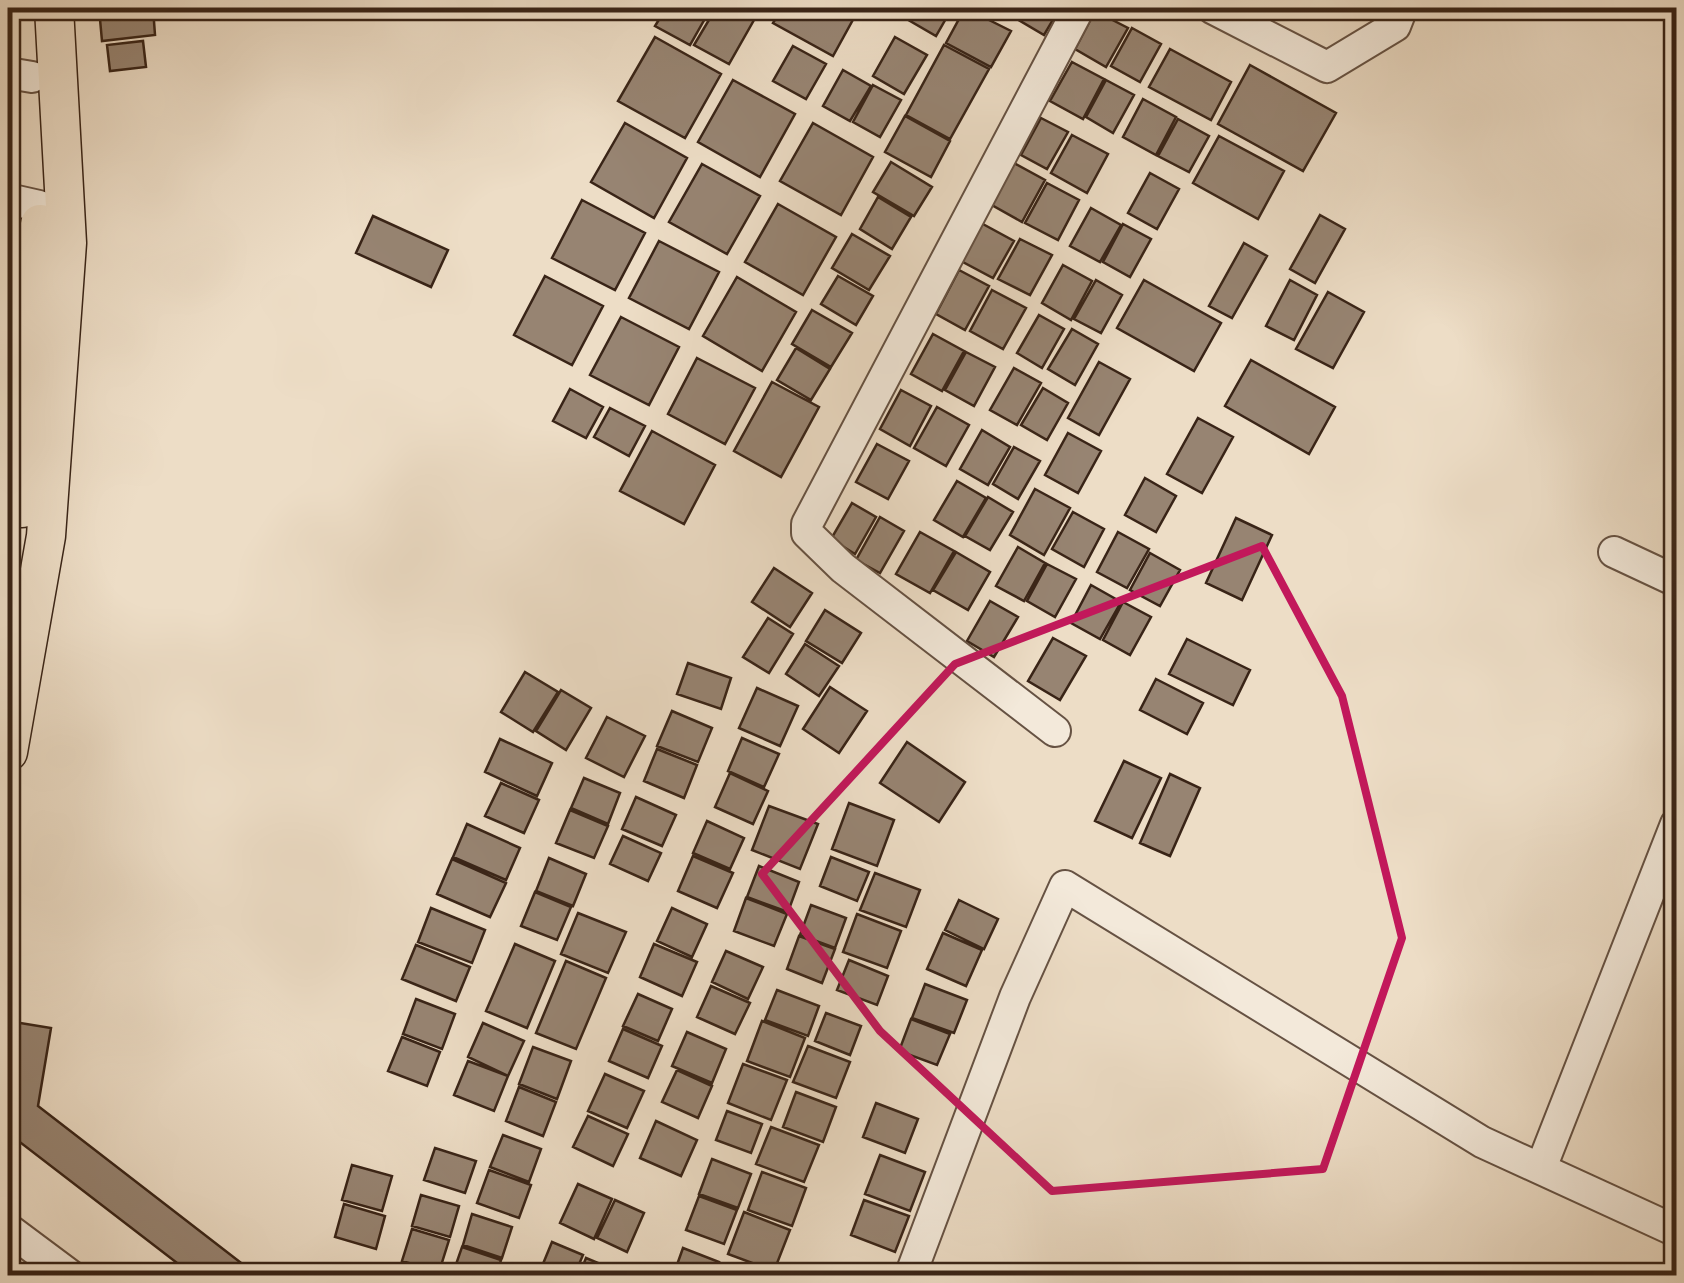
<svg xmlns="http://www.w3.org/2000/svg" width="1684" height="1283" viewBox="0 0 1684 1283" font-family="'Gentium Book Plus',serif">
	<style>
		.building { fill: #978472; stroke: #392417; stroke-width: 2.5 }
		.lines { fill: none; stroke-linecap: round; stroke-linejoin: round }
		.minor-casing { stroke: #665243; stroke-width: 34 }
		.major-casing { stroke: #392417; stroke-width: 41 }
		.minor { stroke: #f3e9da; stroke-width: 30 }
		.major { stroke: #edddc6; stroke-width: 38 }
		.marked { fill: none; stroke: #c2185b; stroke-width: 8; stroke-linejoin: round }
	</style>
	<rect width="100%" height="100%" fill="#edddc6"/>
	<filter id="stains"><feTurbulence type="fractalNoise" baseFrequency=".002" numOctaves="4"/><feColorMatrix values="0 0 0 0 .2 0 0 0 0 .09 0 0 0 0 .02 0 0 0 .5 -.17"/></filter>
	<radialGradient id="worn" r=".72"><stop offset=".6" stop-color="#630" stop-opacity="0"/><stop offset="1" stop-color="#630" stop-opacity=".3"/></radialGradient>
	<path class="building" d="M99 8H153L155 35 102 41Z
		M666 8H711L690 45 655 26Z
		M716 8H733L754 20 729 64 694 45Z
		M782 8H840L855 16 833 56 773 23Z
		M886 8H908L902 18Z
		M911 8H952L936 36 905 18Z
		M965 8 1011 31 991 67 946 43Z
		M986 8H1010L1003 18Z
		M1014 8H1060L1044 35 1010 15Z
		M1095 11 1128 28 1106 67 1075 49Z
		M1132 28 1161 44 1140 82 1111 66Z
		M655 37 721 74 685 138 618 101Z
		M895 37 927 55 904 94 873 76Z
		M143 41 146 67 110 71 107 45Z
		M944 45 989 69 950 139 906 115Z
		M793 46 826 64 806 99 773 81Z
		M1170 49 1231 82 1211 120 1149 87Z
		M1072 62 1104 79 1083 119 1050 101Z
		M1250 65 1336 113 1303 171 1218 124Z
		M843 70 871 86 850 121 823 106Z
		M733 80 795 114 760 177 698 142Z
		M1106 80 1134 95 1113 133 1086 117Z
		M873 85 901 100 880 137 853 122Z
		M1143 99 1176 117 1156 155 1123 137Z
		M905 116 950 141 931 177 885 152Z
		M1041 118 1068 132 1047 169 1021 155Z
		M1178 119 1209 136 1189 172 1158 156Z
		M625 123 687 158 654 218 591 182Z
		M813 123 873 157 841 215 780 181Z
		M1072 135 1108 154 1087 193 1051 173Z
		M1219 136 1284 171 1258 219 1193 183Z
		M891 162 932 187 914 216 873 192Z
		M1012 162 1045 180 1022 222 990 204Z
		M702 164 760 196 727 254 669 222Z
		M1150 173 1179 189 1157 229 1128 213Z
		M1047 183 1079 200 1058 240 1025 223Z
		M878 197 911 217 892 249 860 229Z
		M582 200 645 233 615 290 552 258Z
		M778 204 836 237 803 295 745 262Z
		M1091 208 1121 225 1100 262 1070 246Z
		M1320 215 1345 229 1315 283 1290 269Z
		M373 216 448 250 431 287 356 253Z
		M981 223 1014 241 993 278 961 261Z
		M1123 224 1151 239 1130 277 1103 262Z
		M852 234 890 256 869 290 832 268Z
		M1020 239 1052 255 1030 295 998 279Z
		M659 241 719 272 689 329 629 298Z
		M1244 243 1267 256 1232 318 1209 306Z
		M1063 265 1092 281 1071 320 1042 303Z
		M959 270 989 286 965 330 936 314Z
		M545 276 603 306 572 365 514 335Z
		M838 276 873 296 856 325 821 304Z
		M737 277 796 312 762 371 703 336Z
		M1096 280 1122 295 1101 333 1074 319Z
		M1144 280 1221 323 1194 371 1117 328Z
		M1290 280 1317 295 1294 340 1266 326Z
		M992 290 1026 308 1003 349 970 331Z
		M1328 292 1364 312 1333 368 1296 349Z
		M812 310 852 333 831 367 792 344Z
		M1039 315 1064 329 1042 368 1017 353Z
		M621 317 679 347 649 405 590 375Z
		M1072 329 1098 344 1075 385 1048 369Z
		M933 334 964 351 942 391 911 374Z
		M796 348 830 369 811 400 777 380Z
		M966 352 995 367 974 406 945 390Z
		M697 358 755 388 725 444 668 414Z
		M1251 360 1335 407 1309 454 1225 406Z
		M1099 362 1130 379 1099 435 1068 418Z
		M1014 368 1041 383 1017 425 990 410Z
		M772 382 819 407 781 477 734 451Z
		M1043 388 1068 403 1047 440 1021 425Z
		M570 389 603 407 586 438 553 421Z
		M901 390 931 406 910 446 880 429Z
		M937 407 969 425 946 466 914 448Z
		M610 408 645 426 629 456 594 437Z
		M1198 418 1233 437 1202 493 1167 474Z
		M982 430 1010 447 988 485 960 469Z
		M652 431 715 465 684 524 620 491Z
		M1068 433 1101 451 1078 493 1045 475Z
		M877 444 909 461 888 499 856 482Z
		M1014 447 1040 461 1018 499 993 484Z
		M1145 478 1176 496 1156 532 1125 515Z
		M957 481 986 498 963 537 934 520Z
		M1035 489 1070 508 1044 555 1010 535Z
		M988 497 1013 512 990 550 965 536Z
		M852 503 876 517 855 554 831 539Z
		M1073 512 1104 529 1084 567 1052 549Z
		M880 517 904 531 880 573 856 560Z
		M1236 518 1272 535 1242 600 1206 583Z
		M920 532 954 551 930 593 896 574Z
		M1118 532 1149 549 1127 588 1097 572Z
		M1018 547 1045 563 1024 601 996 586Z
		M956 552 990 572 968 610 933 590Z
		M1150 553 1180 570 1160 606 1130 590Z
		M1047 564 1076 579 1055 617 1027 601Z
		M774 568 812 593 790 627 752 602Z
		M1091 585 1121 602 1100 639 1071 623Z
		M990 601 1018 617 994 657 967 641Z
		M1123 602 1151 617 1130 655 1103 640Z
		M825 610 861 633 842 663 806 641Z
		M768 618 793 634 769 673 743 657Z
		M1053 638 1086 656 1060 700 1028 681Z
		M1187 639 1250 670 1233 705 1169 674Z
		M805 644 839 666 819 696 786 674Z
		M688 663 731 678 721 709 677 694Z
		M525 672 558 692 533 732 501 712Z
		M1156 679 1203 703 1187 734 1140 710Z
		M830 687 867 711 839 753 803 729Z
		M757 688 798 706 780 746 739 728Z
		M561 690 591 708 566 750 536 731Z
		M672 711 712 728 698 762 657 746Z
		M607 717 645 736 624 777 586 758Z
		M742 738 779 754 764 787 728 771Z
		M500 739 552 763 537 796 485 772Z
		M907 742 965 782 939 822 880 783Z
		M657 749 697 765 684 798 644 781Z
		M1124 761 1161 778 1132 838 1095 821Z
		M730 773 768 791 753 824 715 807Z
		M1170 774 1200 788 1170 856 1140 843Z
		M584 778 620 793 608 824 571 808Z
		M501 783 539 800 524 833 485 816Z
		M636 797 676 815 662 846 622 829Z
		M849 803 894 820 877 866 832 849Z
		M769 806 818 824 800 869 752 850Z
		M570 810 608 826 594 858 556 843Z
		M707 821 744 838 730 869 693 853Z
		M467 824 520 848 506 880 453 857Z
		M623 836 661 853 648 881 610 864Z
		M693 856 733 873 717 908 678 891Z
		M831 857 869 872 857 901 820 886Z
		M549 858 586 874 573 906 536 891Z
		M452 859 506 883 490 917 437 894Z
		M759 866 799 882 788 912 747 897Z
		M875 873 920 890 906 927 860 910Z
		M535 892 571 907 557 940 521 926Z
		M746 898 787 914 774 946 734 931Z
		M959 900 998 919 984 949 945 930Z
		M811 905 846 918 835 948 800 935Z
		M431 908 485 930 472 963 418 942Z
		M672 908 707 924 692 957 657 941Z
		M578 913 626 932 608 973 561 954Z
		M857 914 901 931 887 968 843 952Z
		M943 933 982 950 966 986 927 969Z
		M799 936 835 949 822 983 787 969Z
		M515 944 555 961 527 1028 486 1011Z
		M654 944 697 962 682 996 640 977Z
		M416 945 470 967 456 1001 402 979Z
		M726 951 763 967 748 999 712 982Z
		M849 960 888 976 877 1005 837 990Z
		M566 961 606 978 576 1049 536 1033Z
		M925 984 967 1000 954 1033 912 1018Z
		M711 986 750 1003 735 1034 697 1017Z
		M777 990 819 1006 808 1036 765 1020Z
		M638 994 672 1009 658 1041 623 1026Z
		M416 999 455 1014 442 1049 403 1034Z
		M826 1013 861 1026 850 1055 815 1041Z
		M911 1019 950 1034 937 1065 899 1051Z
		M8 1021 51 1028 38 1106 258 1276H194L8 1133Z
		M762 1021 805 1038 790 1077 747 1061Z
		M483 1023 524 1041 508 1076 468 1057Z
		M623 1029 662 1046 648 1078 609 1061Z
		M687 1032 726 1049 712 1083 672 1066Z
		M402 1037 440 1052 427 1086 388 1071Z
		M808 1046 850 1062 836 1098 793 1082Z
		M533 1047 571 1061 557 1099 519 1084Z
		M468 1061 508 1076 494 1111 454 1095Z
		M743 1064 787 1080 771 1120 728 1103Z
		M677 1070 712 1086 698 1118 662 1102Z
		M605 1074 644 1091 627 1128 588 1111Z
		M519 1087 556 1102 543 1136 506 1121Z
		M796 1092 836 1107 823 1142 783 1127Z
		M876 1103 918 1119 905 1153 863 1137Z
		M727 1111 762 1124 751 1153 716 1140Z
		M588 1116 628 1134 613 1166 573 1147Z
		M656 1121 697 1140 681 1176 640 1158Z
		M771 1127 819 1145 804 1182 756 1164Z
		M503 1135 541 1149 529 1182 490 1167Z
		M435 1148 476 1161 465 1193 424 1180Z
		M880 1155 925 1172 910 1211 865 1194Z
		M712 1159 751 1174 738 1208 699 1194Z
		M352 1165 392 1176 382 1211 342 1200Z
		M489 1170 531 1185 519 1218 477 1203Z
		M762 1172 806 1188 792 1226 748 1210Z
		M578 1184 612 1199 594 1239 560 1223Z
		M421 1195 459 1206 450 1237 412 1226Z
		M699 1196 737 1210 724 1244 686 1230Z
		M615 1200 644 1213 627 1252 597 1238Z
		M864 1200 909 1216 895 1252 851 1235Z
		M344 1204 385 1216 376 1249 335 1237Z
		M744 1212 790 1230 774 1271 728 1254Z
		M472 1214 512 1227 502 1258 463 1245Z
		M412 1229 449 1240 439 1272 402 1261Z
		M552 1242 583 1255 574 1276H538Z
		M462 1247 501 1260 496 1276H452Z
		M683 1248 719 1262 714 1276H673Z
		M586 1258 617 1271 615 1276H579Z"/>
	<g class="lines">
		<g class="minor-casing">
			<path id="minor" d="M1212 8 1327 67 1395 26 1402 8
				M8 73 32 77
				M8 199 39 206
				M1614 552 1676 581
				M1055 731 843 568 807 533V524L1079 8
				M1541 1168 1676 824
				M8 1229 71 1276
				M910 1276 1015 997 1065 886 1482 1142 1676 1231"/>
		</g>
		<g class="major-casing">
			<path id="major" d="M22 508 40 224
				M8 752 46 536 67 243 54 8"/>
		</g>
		<use href="#minor" class="minor"/>
		<use href="#major" class="major"/>
	</g>
	<path class="marked" d="M1262 546 1342 696 1402 938 1323 1169 1052 1191 880 1031 762 874 955 664Z"/>
	<rect width="1684" height="1283" fill="none" stroke="#edddc6" stroke-width="40"/>
	<rect x="10" y="10" width="1664" height="1263" fill="none" stroke="#392417" stroke-width="5"/>
	<rect x="20" y="20" width="1644" height="1243" fill="none" stroke="#392417" stroke-width="2.5"/>
	<rect width="100%" height="100%" filter="url(#stains)"/>
	<rect width="100%" height="100%" fill="url(#worn)"/>
</svg>
